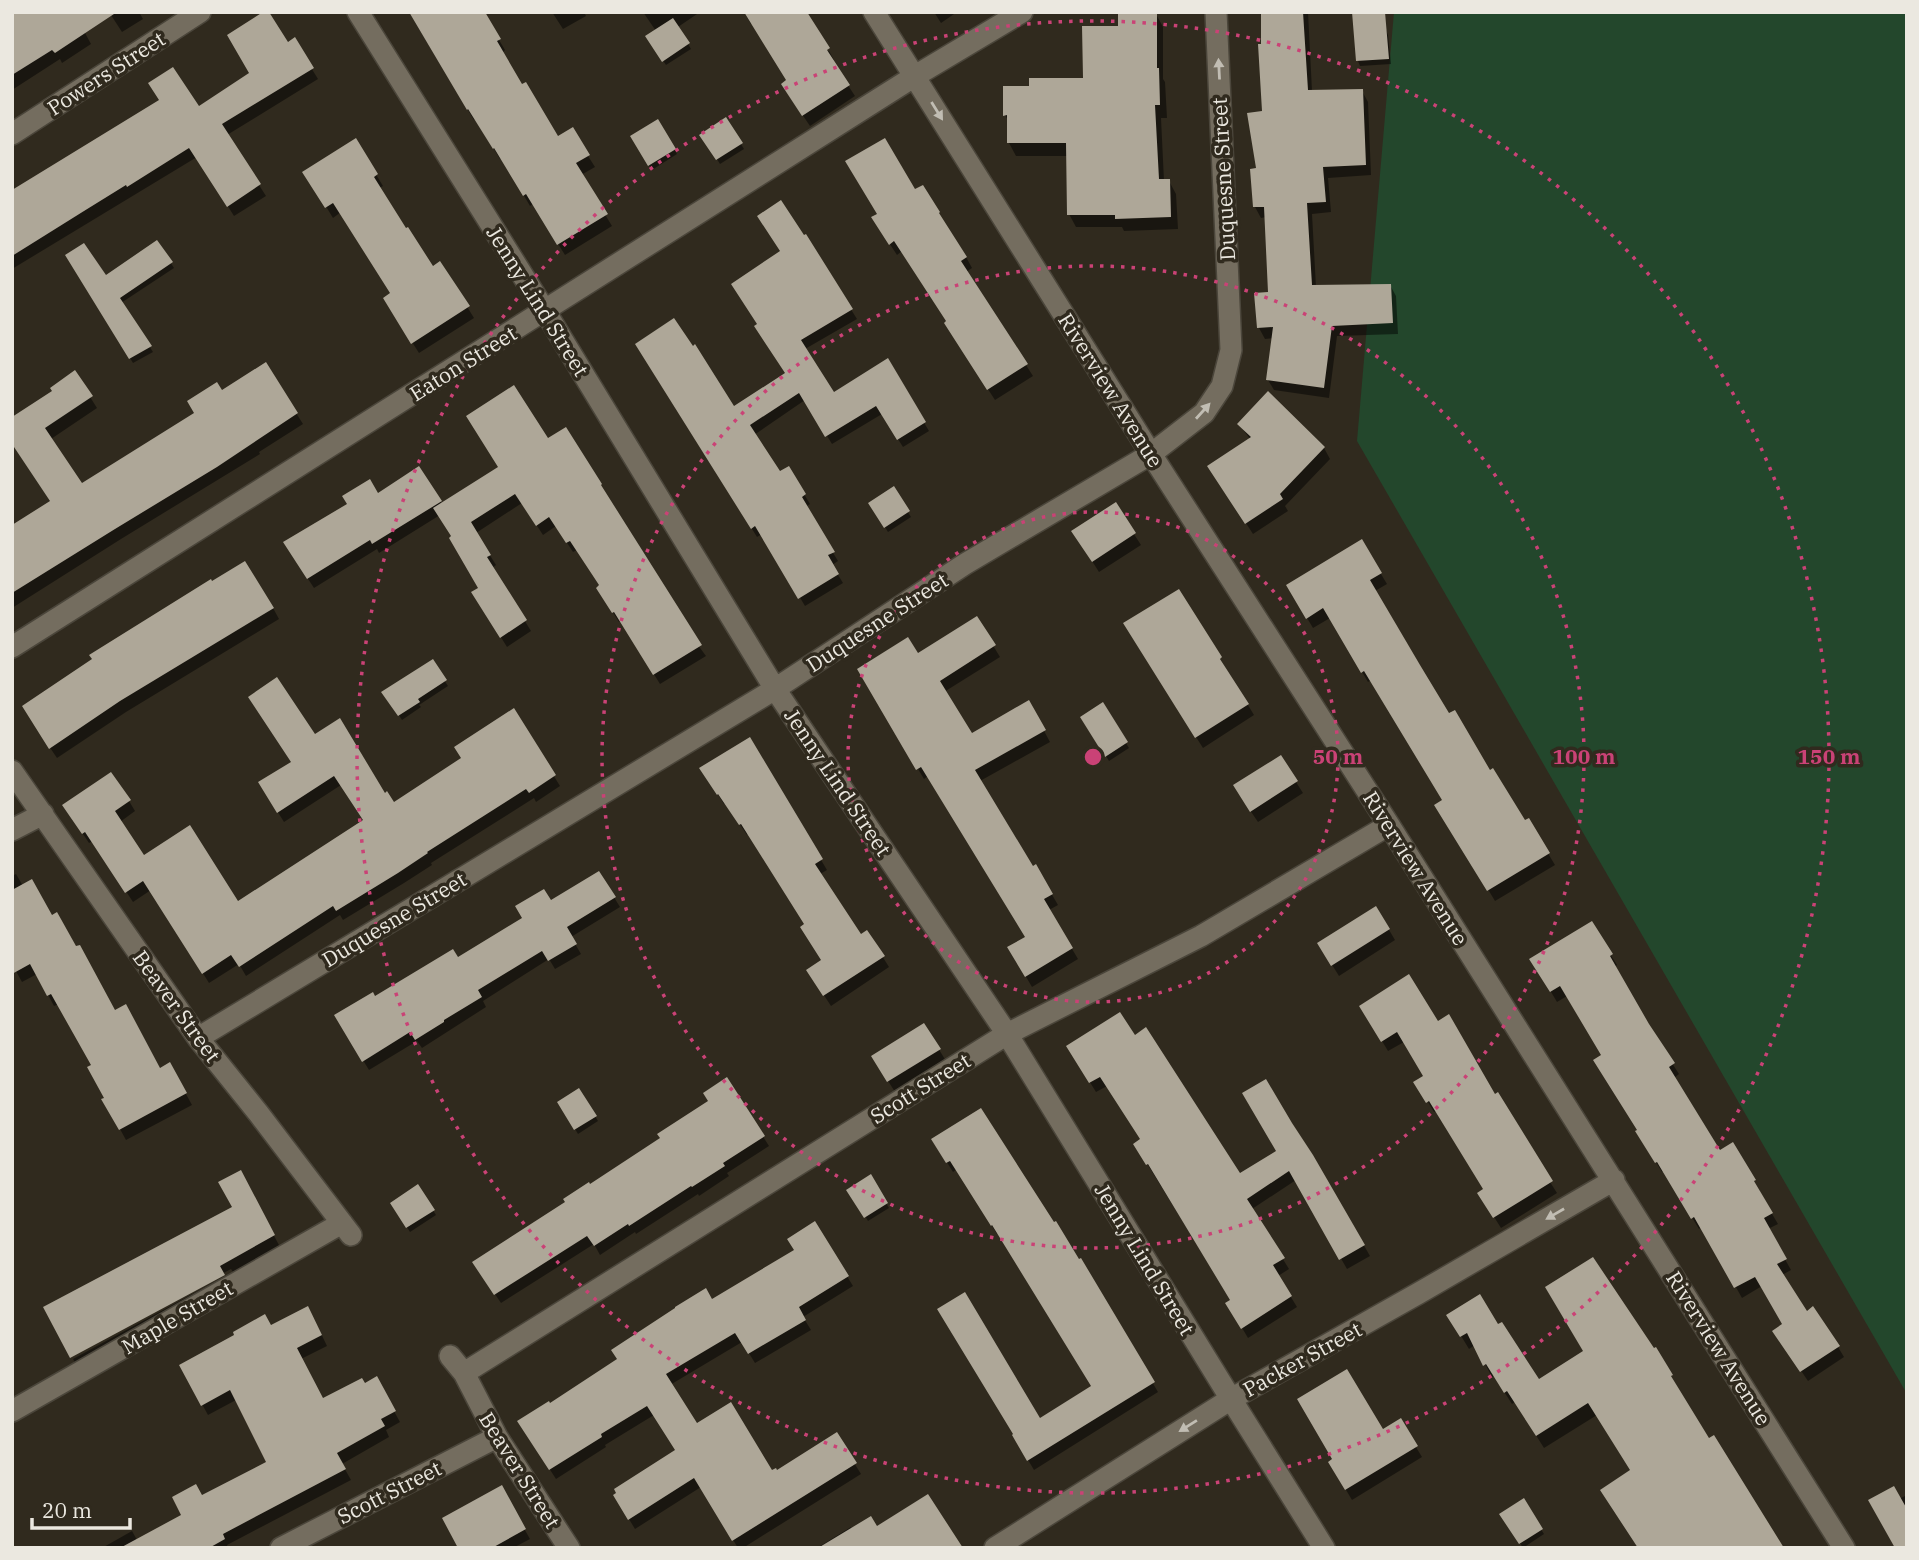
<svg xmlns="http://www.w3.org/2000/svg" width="1919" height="1560" viewBox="0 0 1919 1560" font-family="'IBM Plex Serif',serif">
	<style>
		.green { fill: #23472c }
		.shadow { fill: #0007 }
		.building { fill: #aea798 }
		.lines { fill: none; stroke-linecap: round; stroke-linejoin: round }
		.minor-casing { stroke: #4b463b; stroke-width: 24 }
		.minor { stroke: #746d5f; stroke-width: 21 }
		.oneway { fill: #c1bdb3 }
		.ring { fill: none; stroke: #ca4276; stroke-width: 3.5; stroke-dasharray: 3.5 7 }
		.labels { text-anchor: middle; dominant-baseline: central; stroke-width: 7; stroke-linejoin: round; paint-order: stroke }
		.street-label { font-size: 21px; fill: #ebe8e0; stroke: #302a1e }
		.centre { fill: #ca4276; stroke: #302a1e; stroke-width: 3.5 }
		.ring-label { font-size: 21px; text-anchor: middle; font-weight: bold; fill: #ca4276; stroke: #302a1e; stroke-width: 7; stroke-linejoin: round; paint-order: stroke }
	</style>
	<rect width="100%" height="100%" fill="#302a1e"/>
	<path class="green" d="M1394 12H1907V1394L1357 441Z"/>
	<path class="shadow" d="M12 12 85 33 91 44 62 63 60 59 12 90Z
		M109 12H139L143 19 122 32Z
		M409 12 483 13 505 50 502 53 522 86 558 138 588 156 595 167 581 175 612 226 565 255 533 204 530 206 502 158 500 159 476 119 474 120Z
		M552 12H584L586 16 563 29Z
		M643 12H700L678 27 691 49 666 65 647 37 656 31Z
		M744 12H805L821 56 829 51 834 60 832 61 855 96 810 126 789 95 788 81 752 23 751 24Z
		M934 12H957L941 23Z
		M1262 12H1308L1312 91H1362L1368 102 1371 175 1328 178 1331 212 1312 214 1316 287 1390 285 1396 296 1398 334 1337 336 1329 398 1274 390 1268 380 1273 338 1265 339 1259 328 1256 294 1270 293 1266 217 1261 218 1255 207 1264 112Z
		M1156 14 1163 27V79L1165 82 1167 118H1161L1164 181H1169L1176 194 1178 229 1124 231 1122 227H1076L1069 214 1068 156H1016L1009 143V122L1005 115 1030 87 1085 79 1120 27Z
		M1386 30 1388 35 1391 64 1360 66 1358 61Z
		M294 40 318 79 227 135 266 196 234 216 197 157 12 269V193L198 109 251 74Z
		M726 120 744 149 720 164 702 135Z
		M657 121 677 154 652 170 632 137Z
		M355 140 383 186 379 188 432 268 440 263 474 318 419 353 391 309 392 294 341 212 333 218 305 172Z
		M915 192 966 257 972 268 966 272 1033 376 995 400 952 334 948 322 902 251 897 255 880 229Z
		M805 236 857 319 805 349 833 394 887 361 929 431 903 447 882 414 832 444 805 400 754 435 780 473 788 468 810 504 805 507 838 561 832 565 843 583 805 606 762 534 757 537 638 344 733 409 787 374 803 237Z
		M157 242 174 268 121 303 153 352 133 363 67 256 106 278Z
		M265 364 303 424 259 452 260 454 121 539 12 608V528L52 502 12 443 54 391 75 373 97 408 51 439 81 485 196 413Z
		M1239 424 1324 448 1330 459 1285 506 1288 511 1253 534 1216 477 1250 439Z
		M547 441 706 656 660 684 621 621 619 622 604 598 601 586 577 550 573 552 556 526 543 535 522 503 476 533 496 565 492 568 531 631 507 647 479 602 480 588 440 515 379 553 377 549 314 588 291 553 419 468 442 504Z
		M893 489 911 517 888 532 870 503Z
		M1115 505 1141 545 1099 572 1080 542Z
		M1361 541 1387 584 1375 591 1449 715 1524 823 1528 820 1555 865 1495 901 1462 846 1444 800 1371 680 1368 682 1330 618 1313 628 1288 586Z
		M1179 591 1254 715 1203 748 1131 635Z
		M273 608 279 619 126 712 57 758 30 718Z
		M977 619 1000 657 944 692 971 735 1029 703 1050 742 980 781 1033 869 1036 867 1058 905 1049 910 1078 959 1032 987 1009 948 1027 937 928 776 924 779 859 670 917 656Z
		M432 662 448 686 419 705 421 707 402 720 384 692Z
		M1102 705 1129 748 1109 761 1083 718Z
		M513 710 560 786 536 802 534 798 431 863 432 865 404 883 343 920 340 915 246 976 239 964 209 983 151 890 133 902 93 841 89 843 71 816 129 801 135 811 120 822 143 857 237 903 365 821 341 785 284 822 266 793 314 736 394 804 463 759Z
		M749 739 827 870 820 874 861 936 867 932 889 967 831 1006 814 980 823 961 806 925 748 833 747 835 726 803 724 804 708 779Z
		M1280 757 1303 793 1258 822 1241 797Z
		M599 873 620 907 571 937 581 954 555 969 549 959 483 1001 486 1007 422 1048 417 1041 369 1070 336 1016 457 960Z
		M16 874 23 886 51 918 114 1012 160 1070 170 1065 192 1105 126 1140 104 1100 106 1099 94 1065 59 1004 54 1006 37 974 22 982 12 964V876Z
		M1376 908 1395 940 1339 976 1319 944Z
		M1591 924 1617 965 1615 967 1648 1026 1679 1074 1674 1078 1720 1152 1732 1144 1760 1191 1759 1192 1778 1224 1768 1229 1791 1270 1782 1275 1806 1313 1838 1347 1844 1357 1808 1381 1781 1341 1785 1324 1762 1286 1742 1298 1702 1227 1699 1229 1664 1171 1662 1172 1637 1131 1638 1130 1603 1056 1567 996 1557 1002 1532 960Z
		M1361 1006 1437 1023 1495 1096 1557 1193 1501 1228 1479 1193 1485 1190 1437 1111 1434 1112 1416 1082 1425 1076 1404 1042 1388 1051Z
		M924 1025 946 1061 895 1092 873 1057Z
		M1134 1037 1240 1176 1312 1155 1370 1256 1347 1269 1296 1180 1252 1209 1289 1269 1278 1276 1297 1307 1248 1338 1228 1304 1232 1301 1135 1144 1142 1140 1107 1086 1096 1092 1068 1047Z
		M727 1080 769 1146 727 1173 729 1176 699 1196 698 1194 636 1234 635 1232 600 1255 594 1244 501 1303 480 1272 590 1186 662 1139 710 1101Z
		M579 1090 598 1121 578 1134 559 1102Z
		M933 1140 1078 1261 1080 1260 1158 1392 1034 1470 1014 1436 1093 1387 999 1233 997 1234 957 1169 953 1172Z
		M870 1177 889 1208 868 1221 849 1190Z
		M246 1183 280 1247 224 1277 229 1286 78 1368 73 1359 233 1272 231 1269 71 1356 234 1208Z
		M418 1187 436 1215 410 1232 392 1203Z
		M815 1224 853 1286 803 1317 811 1330 755 1363 742 1342 670 1385 696 1426 771 1472H776L836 1434 861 1474 743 1548H738L701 1487 635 1529 621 1506 677 1451 654 1415 605 1445 606 1447 556 1479 525 1431 549 1405 712 1301 796 1251Z
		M1449 1316 1498 1326 1538 1382 1656 1350 1678 1388 1677 1389 1781 1548H1636L1638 1546 1632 1471 1597 1415 1544 1448 1515 1402 1512 1404 1494 1376 1492 1377 1475 1345 1469 1349Z
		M314 1319 327 1346 301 1359 323 1400 364 1385 376 1379 400 1422 386 1430 389 1437 342 1464 351 1480 227 1545 228 1548H102L132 1531 137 1540 183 1516 202 1497 268 1462 236 1400 208 1415 181 1366 271 1327Z
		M1400 1421 1422 1457 1352 1500 1330 1463Z
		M501 1488 530 1539 513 1548H460Z
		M1907 1495V1548L1899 1499Z
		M1523 1501 1544 1534 1523 1548 1502 1514Z
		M851 1527 852 1530 876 1528 961 1548H817Z"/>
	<path class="building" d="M12 12H117L55 53 52 50 12 75Z
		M263 12H269L288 42 295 37 314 68 222 124 261 184 227 207 189 148 127 187 126 185 84 211 12 256V190L159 100 148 83 173 67 199 106 249 73 227 35Z
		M409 12H485L501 39 497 41 522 84 526 82 558 136 573 127 590 155 576 163 608 214 557 245 526 194 523 196 494 148 493 149 468 109 467 110Z
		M744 12H807L830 48 827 50 850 85 802 116 781 84 786 80Z
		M1118 12H1157V68H1159L1160 105H1155L1159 179H1170L1171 217 1115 219V215H1067L1066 143H1007V115L1003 116V86H1029V78H1083L1082 26H1118Z
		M1261 12H1303L1308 90 1363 89 1366 165 1323 167 1326 202 1307 203 1312 285 1391 284 1393 323 1332 326 1324 388 1266 380 1273 327 1257 328 1254 293 1268 292 1264 207H1253L1250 169 1256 168 1247 113 1262 111 1258 44H1261Z
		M1352 12H1385L1389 59 1356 61Z
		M673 18 690 43 662 62 645 36Z
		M726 117 743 143 716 160 699 135Z
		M658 119 676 149 648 166 630 136Z
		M356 138 378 174 374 177 406 228 408 227 433 266 440 261 470 306 411 344 383 298 390 293 333 203 325 208 302 172Z
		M885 138 915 189 923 185 940 212 939 213 967 257 961 261 1028 364 987 390 944 323 946 321 894 241 889 245 871 217 877 214 845 161Z
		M781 200 804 235 806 234 853 309 801 340 834 392 888 358 926 422 897 440 876 406 825 437 799 393 750 425 780 471 789 466 806 494 802 497 835 552 828 555 839 574 798 599 755 526 751 529 635 344 674 318 693 346 695 344 734 406 785 373 754 326 757 324 731 284 780 251 757 216Z
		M157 240 173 262 120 298 152 346 129 359 65 255 84 243 106 275Z
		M266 362 298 413 217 467 115 529 12 593V525L50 501 12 444V417L52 391 50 388 75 370 93 396 45 428 82 483 194 413 187 401 217 382 222 390Z
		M514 385 548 438 566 427 602 484 601 485 702 645 653 675 614 612 612 613 596 588 599 585 570 541 566 543 549 517 536 526 515 494 471 522 491 555 487 557 527 620 500 638 471 592 478 588 449 538 451 536 433 508 498 467 466 416Z
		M1268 391 1325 447 1280 494 1283 499 1245 524 1207 466 1251 437 1237 424Z
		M419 466 442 501 372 544 370 540 307 579 283 542 347 504 342 496 370 479 378 493Z
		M894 486 910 511 884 528 868 503Z
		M1116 502 1136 533 1092 562 1071 531Z
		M1362 539 1382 573 1370 580 1420 665 1449 713 1455 710 1490 770 1493 768 1525 820 1529 818 1550 853 1487 891 1434 805 1442 800 1364 671 1361 673 1323 608 1306 619 1286 585Z
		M245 561 274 608 120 701 49 749 22 706 92 659 89 655 211 579 212 581Z
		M1179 589 1222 657 1220 659 1249 704 1195 738 1123 623Z
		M977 616 996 645 940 681 972 733 1029 700 1046 730 975 770 1033 866 1036 864 1053 894 1044 899 1073 948 1025 977 1007 947 1025 937 921 767 916 770 857 669 908 637 918 653Z
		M433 659 447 680 418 699 420 702 398 716 381 692Z
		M277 677 315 734 340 718 385 793 387 791 394 802 461 758 454 747 514 708 556 775 529 793 526 789 427 852 428 853 398 873 336 911 333 906 239 967 231 955 202 974 143 881 125 893 85 832 82 834 62 805 111 772 131 800 115 811 144 855 190 825 238 901 363 820 334 776 277 813 258 782 291 762 248 697Z
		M1103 702 1128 742 1105 757 1080 717Z
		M750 737 823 859 815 864 861 934 867 930 885 956 823 996 806 970 821 960 800 927 804 924 741 824 739 825 718 794 717 795 699 768Z
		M1281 755 1298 781 1250 812 1233 785Z
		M599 871 616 897 567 927 577 944 548 961 542 951 478 990 482 997 444 1020V1022L415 1040 410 1032 362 1062 334 1015 373 992 375 996 453 949 458 957 522 918 515 906 544 889 551 900Z
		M32 879 52 915 57 912 76 946 80 945 115 1010 126 1004 160 1068 170 1062 187 1093 119 1130 101 1099 104 1098 87 1067 91 1065 51 994 47 996 30 964 12 974V890Z
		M1376 906 1390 929 1331 966 1317 943Z
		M1592 921 1613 954 1610 956 1649 1024 1675 1063 1669 1067 1720 1150 1733 1142 1756 1180 1754 1181 1773 1213 1764 1218 1787 1259 1777 1264 1807 1311 1813 1306 1840 1346 1800 1372 1772 1331 1782 1324 1755 1277 1734 1288 1694 1217 1691 1219 1657 1162 1655 1163 1635 1131 1637 1130 1593 1060 1601 1055 1560 986 1550 992 1529 959Z
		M1409 974 1438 1021 1449 1014 1495 1094 1498 1092 1553 1181 1493 1218 1477 1193 1483 1189 1429 1101 1426 1103 1413 1082 1423 1076 1397 1032 1381 1042 1359 1006Z
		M1120 1012 1135 1035 1146 1027 1240 1173 1276 1151 1242 1093 1266 1079 1292 1123 1313 1155 1365 1245 1339 1260 1289 1171 1247 1199 1285 1258 1273 1265 1292 1296 1241 1329 1225 1303 1230 1300 1148 1164 1146 1165 1133 1144 1140 1139 1100 1077 1089 1083 1066 1046Z
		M924 1023 941 1049 887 1082 871 1056Z
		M727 1077 765 1136 723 1163 725 1166 692 1187 691 1186 629 1226 628 1224 594 1246 587 1236 494 1295 472 1262 565 1202 563 1199 589 1182 590 1184 660 1138 657 1134 708 1101 703 1093Z
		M579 1088 597 1116 574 1130 557 1102Z
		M981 1108 1054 1222 1056 1221 1079 1259 1081 1258 1155 1382 1027 1461 1012 1435 1013 1434 937 1309 965 1292 1040 1418 1091 1386 992 1225 991 1226 950 1161 946 1163 931 1139Z
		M241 1170 275 1235 220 1266 225 1275 70 1358 43 1307 232 1207 218 1182Z
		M871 1174 888 1203 864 1218 846 1190Z
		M418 1184 435 1210 406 1228 390 1203Z
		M815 1221 849 1276 799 1307 806 1320 748 1354 735 1333 666 1374 697 1423 731 1402 772 1470 776 1468 777 1470 837 1432 857 1463 732 1541 694 1478 628 1520 613 1495 616 1493 614 1489 675 1450 647 1406 601 1434 602 1437 549 1470 517 1421 549 1401 550 1403 617 1359 611 1350 675 1308V1307L706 1288 712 1299 794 1250 787 1239Z
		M1593 1257 1654 1348 1656 1347 1673 1375 1671 1376 1709 1438 1714 1435 1784 1548H1638L1600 1490 1630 1470 1588 1403 1536 1436 1507 1391 1504 1393 1486 1364 1483 1366 1467 1333 1460 1337 1446 1315 1480 1294 1498 1324 1502 1322 1539 1379 1583 1351 1545 1287Z
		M308 1306 322 1335 297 1348 323 1398 362 1378 365 1383 377 1376 396 1411 381 1419 385 1426 337 1453 346 1469 223 1534 225 1539 209 1548H120L181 1515 172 1497 196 1484 202 1495 266 1462 230 1390 201 1406 179 1365 234 1335 233 1332 265 1314 271 1325Z
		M1347 1369 1383 1429 1401 1418 1418 1446 1345 1490 1328 1462 1332 1459 1297 1399Z
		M502 1485 526 1529 492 1548H458L442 1518Z
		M1894 1486 1907 1509V1548H1895L1868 1500Z
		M928 1494 963 1548H818L871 1516 877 1526Z
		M1524 1498 1543 1529 1519 1544 1499 1514Z"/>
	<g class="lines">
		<g class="minor-casing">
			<path id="minor" d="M358 12 545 311 775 689 1007 1034 1231 1399 1324 1548
				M874 12 1151 454 1389 825 1844 1548
				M12 134 200 12
				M12 647 915 76 1022 12
				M12 771 198 1038 259 1114 351 1235
				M12 830 43 814
				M198 1038 775 689 965 564 1151 454 1204 413 1222 386 1231 350 1216 12
				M450 1356 464 1373 497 1437 569 1548
				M464 1373 1007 1034 1201 936 1389 825
				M12 1411 342 1223
				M281 1548 497 1437
				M995 1548 1231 1399 1419 1293 1614 1180"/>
		</g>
		<use href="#minor" class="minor"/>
	</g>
	<defs><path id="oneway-solid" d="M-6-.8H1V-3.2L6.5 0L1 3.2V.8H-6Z" transform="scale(1.75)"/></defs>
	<g class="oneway">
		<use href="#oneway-solid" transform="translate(1219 69) rotate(-93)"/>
		<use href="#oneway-solid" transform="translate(937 111) rotate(58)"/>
		<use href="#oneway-solid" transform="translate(1203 411) rotate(-48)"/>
		<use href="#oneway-solid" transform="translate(1555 1214) rotate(150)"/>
		<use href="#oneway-solid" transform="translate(1188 1426) rotate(148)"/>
	</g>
	<g class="ring">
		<circle cx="1093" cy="757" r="245"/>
		<circle cx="1093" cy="757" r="491"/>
		<circle cx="1093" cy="757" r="736"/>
	</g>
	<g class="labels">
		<g class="street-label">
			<text transform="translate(106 73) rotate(-33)">Powers Street</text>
			<text transform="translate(1223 179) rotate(-93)">Duquesne Street</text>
			<text transform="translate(538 301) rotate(58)">Jenny Lind Street</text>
			<text transform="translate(463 363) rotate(-32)">Eaton Street</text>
			<text transform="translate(1111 390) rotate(58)">Riverview Avenue</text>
			<text transform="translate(877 622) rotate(-33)">Duquesne Street</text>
			<text transform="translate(838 782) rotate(56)">Jenny Lind Street</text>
			<text transform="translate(1416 868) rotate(58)">Riverview Avenue</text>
			<text transform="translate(394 919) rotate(-31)">Duquesne Street</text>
			<text transform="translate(177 1006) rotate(54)">Beaver Street</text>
			<text transform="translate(920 1088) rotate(-32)">Scott Street</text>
			<text transform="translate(1145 1259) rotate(59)">Jenny Lind Street</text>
			<text transform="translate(177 1317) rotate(-30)">Maple Street</text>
			<text transform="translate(1719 1348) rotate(58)">Riverview Avenue</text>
			<text transform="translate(1302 1359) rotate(-29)">Packer Street</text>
			<text transform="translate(520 1470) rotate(58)">Beaver Street</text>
			<text transform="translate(389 1492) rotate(-27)">Scott Street</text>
		</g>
	</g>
	<circle cx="1093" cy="757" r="10" class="centre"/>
	<g class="ring-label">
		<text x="1338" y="764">50 m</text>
		<text x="1584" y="764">100 m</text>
		<text x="1829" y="764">150 m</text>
	</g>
	<rect width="1919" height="1560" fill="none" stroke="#ebe8e0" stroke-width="28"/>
	<path d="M32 1518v10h98v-10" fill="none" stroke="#ebe8e0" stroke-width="3.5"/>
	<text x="42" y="1518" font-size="21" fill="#ebe8e0" stroke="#302a1e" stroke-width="5" paint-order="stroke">20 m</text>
</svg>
